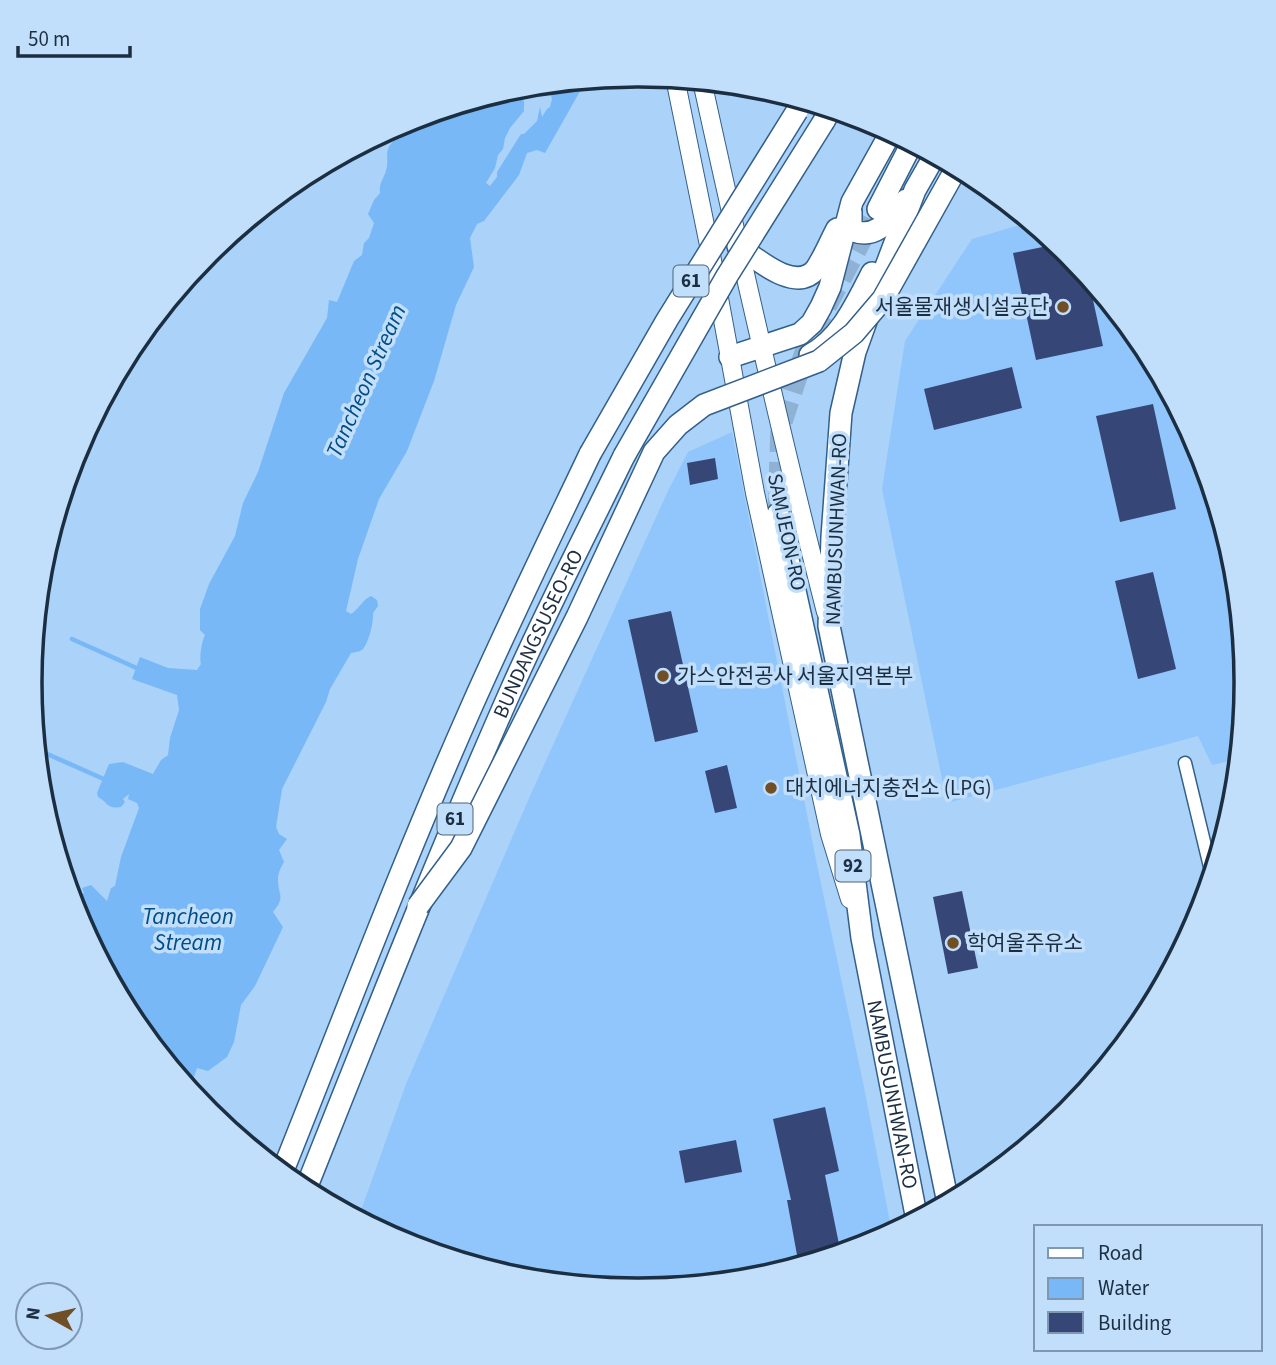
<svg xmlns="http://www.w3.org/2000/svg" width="1276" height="1365" viewBox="0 0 1276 1365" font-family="'Source Sans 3','Noto Sans KR',sans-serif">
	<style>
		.built { fill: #90c6fb }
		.water { fill: #78b8f7 }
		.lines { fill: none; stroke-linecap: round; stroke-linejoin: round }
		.stream { stroke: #78b8f7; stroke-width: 4.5 }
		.building { fill: #364676 }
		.primary-tunnel { stroke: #8eb1d4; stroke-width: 21; stroke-dasharray: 21 10; stroke-linecap: butt }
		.minor-casing { stroke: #33608a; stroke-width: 15 }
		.secondary-casing { stroke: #33608a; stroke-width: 20 }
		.primary-casing { stroke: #33608a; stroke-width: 24 }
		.trunk-casing { stroke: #33608a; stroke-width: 24 }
		.minor { stroke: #fff; stroke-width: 12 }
		.secondary { stroke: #fff; stroke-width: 18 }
		.primary { stroke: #fff; stroke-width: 21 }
		.trunk { stroke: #fff; stroke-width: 21 }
		.trunk-bridge-casing { stroke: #33608a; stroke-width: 24; stroke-linecap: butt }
		.trunk-bridge { stroke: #fff; stroke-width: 21 }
		.poi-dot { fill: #704e26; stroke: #c1defb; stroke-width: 2.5 }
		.labels { text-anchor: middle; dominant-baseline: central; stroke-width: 7; stroke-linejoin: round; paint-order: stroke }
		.shield { fill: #c1defb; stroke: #4e647a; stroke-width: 2 }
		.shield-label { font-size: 19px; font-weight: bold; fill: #1c2f42 }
		.poi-label { font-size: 21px; fill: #1c2f42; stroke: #c1defb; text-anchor: start }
		.street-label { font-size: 21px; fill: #1c2f42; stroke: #c1defb }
		.water-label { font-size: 23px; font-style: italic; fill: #004d85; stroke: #c1defb }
		.rim { fill: none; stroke: #1c2f42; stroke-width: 3.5 }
	</style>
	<rect width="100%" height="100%" fill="#abd2f8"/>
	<path class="built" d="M1030 222 1068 253 1144 345 1200 450 1238 600 1246 683 1239 759 1212 765 1198 736 947 803 882 489 905 341 972 239Z
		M732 432 815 855 865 1092 892 1233 870 1245 756 1279 638 1291 519 1279 405 1244 358 1219 406 1084 530 796 667 493 688 452Z"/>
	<path class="water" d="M587 79 545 153 537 150 527 153 519 175 484 221 477 224 470 238 474 267 456 305 434 381 407 451 379 499 358 559 346 611 351 614C359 609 362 600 371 596L377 600 378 606 373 613C374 621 369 642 363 649 360 652 355 652 351 653L330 689 326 702 282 789 276 827 279 834 287 839 279 850 284 862C281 867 278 873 278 879 278 896 286 896 273 912L283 927 255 986 241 1005 234 1042 227 1057 208 1071 197 1068 192 1083H186V1085L132 1020 91 943 94 936 95 926 77 917 70 894 72 897 77 898 84 893 82 888 91 885 107 901 111 888 115 886 121 857 139 808 137 803 128 799 129 794 123 799 125 802 121 807C106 809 109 803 98 797L97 793 109 764 123 762 153 774 161 760 168 755 170 738 179 710 177 695 132 679 140 657 168 668 197 670 201 664C199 658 202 640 205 635L200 630V609L209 584 235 536 243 503 258 472 284 393 327 318 329 300 337 302 354 261 362 255 364 243 369 238 374 223 368 214 374 200 380 193C379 183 383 180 386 171 390 157 382 150 396 139H400L402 133 408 129 409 119 524 85 520 93 524 101V111L510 128 505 138 503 149 498 155 495 168 486 183 490 186 497 177V172L521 134H524L537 121 540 107 542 117 547 109 550 107 552 99 551 95 546 94 543 88 545 83Z"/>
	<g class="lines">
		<path class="stream" d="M72 639 141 670
			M36 749 106 780"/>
	</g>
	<path class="building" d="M1057 244 1068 253 1088 277 1103 346 1036 360 1013 253Z
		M1012 367 1022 408 934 430 924 389Z
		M1153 404 1176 509 1120 522 1096 416Z
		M715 458 718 479 690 485 687 463Z
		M1153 572 1176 669 1138 679 1115 581Z
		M671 611 698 732 655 742 628 620Z
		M727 765 737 808 715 813 705 771Z
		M962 891 978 968 948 974 933 897Z
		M825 1107 839 1171 825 1175 841 1254 799 1266 787 1200H791L773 1119Z
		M736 1140 742 1172 685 1183 679 1151Z"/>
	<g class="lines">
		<path class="primary-tunnel" d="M778 514 781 425 810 337 872 220"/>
		<g class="minor-casing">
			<path id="minor" d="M1185 763 1212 875"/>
		</g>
		<g class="secondary-casing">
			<path id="secondary" d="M675 78 711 255 755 493 830 834 850 899
				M702 81C741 259 781 436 826 612"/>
		</g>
		<g class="primary-casing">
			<g id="primary">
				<path d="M935 155 915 190 882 277 855 352 841 413 832 537 829 626 948 1203"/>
				<path d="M878 209 912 143"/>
				<path d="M851 212V225L854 231C879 240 891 216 906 200"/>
				<path d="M738 246C757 259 796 294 816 269 824 257 830 242 837 229"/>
				<path d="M810 355C841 339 857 302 872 273"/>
				<path d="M730 357 800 334 812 323 821 307 830 287 852 202 891 132"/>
				<path id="s1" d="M778 514 849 835 862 938 917 1220"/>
			</g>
		</g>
		<g class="trunk-casing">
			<g id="trunk">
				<path d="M824 121 831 108"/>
				<path d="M282 1173C344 1018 403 861 471 708 509 622 550 538 590 454"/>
				<path id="s2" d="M305 1191C372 1023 438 855 511 690 546 611 586 534 624 456"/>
			</g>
		</g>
		<use href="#minor" class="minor"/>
		<use href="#secondary" class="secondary"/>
		<use href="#primary" class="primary"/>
		<use href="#trunk" class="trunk"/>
		<g class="trunk-bridge-casing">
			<path id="trunk-bridge" d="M590 454 667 320 797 111
				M624 456 727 276 824 121
				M418 906 461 848 577 617 654 452 678 425 704 405 819 361 854 333 883 299 957 167"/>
		</g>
		<use href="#trunk-bridge" class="trunk-bridge"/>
	</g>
	<g class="poi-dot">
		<circle cx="1063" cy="307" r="7"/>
		<circle cx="663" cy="676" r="7"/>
		<circle cx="771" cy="788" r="7"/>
		<circle cx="953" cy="943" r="7"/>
	</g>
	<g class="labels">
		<g class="shield">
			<rect x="673.5" y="265.5" width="35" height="31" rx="5"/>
			<rect x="437.5" y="803.5" width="35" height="31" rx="5"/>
			<rect x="835.5" y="850.5" width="35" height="31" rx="5"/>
		</g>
		<g class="shield-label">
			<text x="691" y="281">61</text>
			<text x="455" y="819">61</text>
			<text x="853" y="866">92</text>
		</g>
		<g class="poi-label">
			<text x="1049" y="307" text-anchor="end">서울물재생시설공단</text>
			<text x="677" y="676">가스안전공사 서울지역본부</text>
			<text x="785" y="788">대치에너지충전소 (LPG)</text>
			<text x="967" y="943">학여울주유소</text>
		</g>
		<g class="street-label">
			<text transform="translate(836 529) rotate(-88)">NAMBUSUNHWAN-RO</text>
			<text transform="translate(787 532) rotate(78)">SAMJEON-RO</text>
			<text stroke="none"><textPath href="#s2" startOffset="604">BUNDANGSUSEO-RO</textPath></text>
			<text stroke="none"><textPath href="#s1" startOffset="592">NAMBUSUNHWAN-RO</textPath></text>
		</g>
		<g class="water-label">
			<text transform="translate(366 381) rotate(-66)">Tancheon Stream</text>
			<text x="188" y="916">Tancheon<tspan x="188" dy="26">Stream</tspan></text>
		</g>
	</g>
	<path d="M0 0H1276V1365H0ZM637 87H639A595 595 0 0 1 1234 682V683A595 595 0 0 1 639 1278H637A595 595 0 0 1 42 683V682A595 595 0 0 1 637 87Z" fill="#c1defb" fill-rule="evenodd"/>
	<path class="rim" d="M637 87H639A595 595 0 0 1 1234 682V683A595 595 0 0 1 639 1278H637A595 595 0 0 1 42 683V682A595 595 0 0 1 637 87Z"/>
	<rect x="1034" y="1225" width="228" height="126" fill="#c1defb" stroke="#7f98b1" stroke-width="2"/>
	<rect x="1048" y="1248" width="35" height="10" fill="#ffffff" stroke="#7f98b1" stroke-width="2"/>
	<text x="1098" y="1260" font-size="21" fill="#1c2f42">Road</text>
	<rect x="1048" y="1278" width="35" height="21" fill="#78b8f7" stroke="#7f98b1" stroke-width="2"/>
	<text x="1098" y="1295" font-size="21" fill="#1c2f42">Water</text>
	<rect x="1048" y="1312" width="35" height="21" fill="#364676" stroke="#7f98b1" stroke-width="2"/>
	<text x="1098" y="1330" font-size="21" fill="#1c2f42">Building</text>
	<g transform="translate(49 1316) rotate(278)"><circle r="33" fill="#c1defb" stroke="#7f98b1" stroke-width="2"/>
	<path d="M0-5L12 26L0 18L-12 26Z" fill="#704e26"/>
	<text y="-10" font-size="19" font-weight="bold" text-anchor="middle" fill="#1c2f42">N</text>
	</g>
	<path d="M18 46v10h112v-10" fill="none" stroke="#1c2f42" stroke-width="3.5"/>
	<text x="28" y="46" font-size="21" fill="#1c2f42" stroke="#c1defb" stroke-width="5" paint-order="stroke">50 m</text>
</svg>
